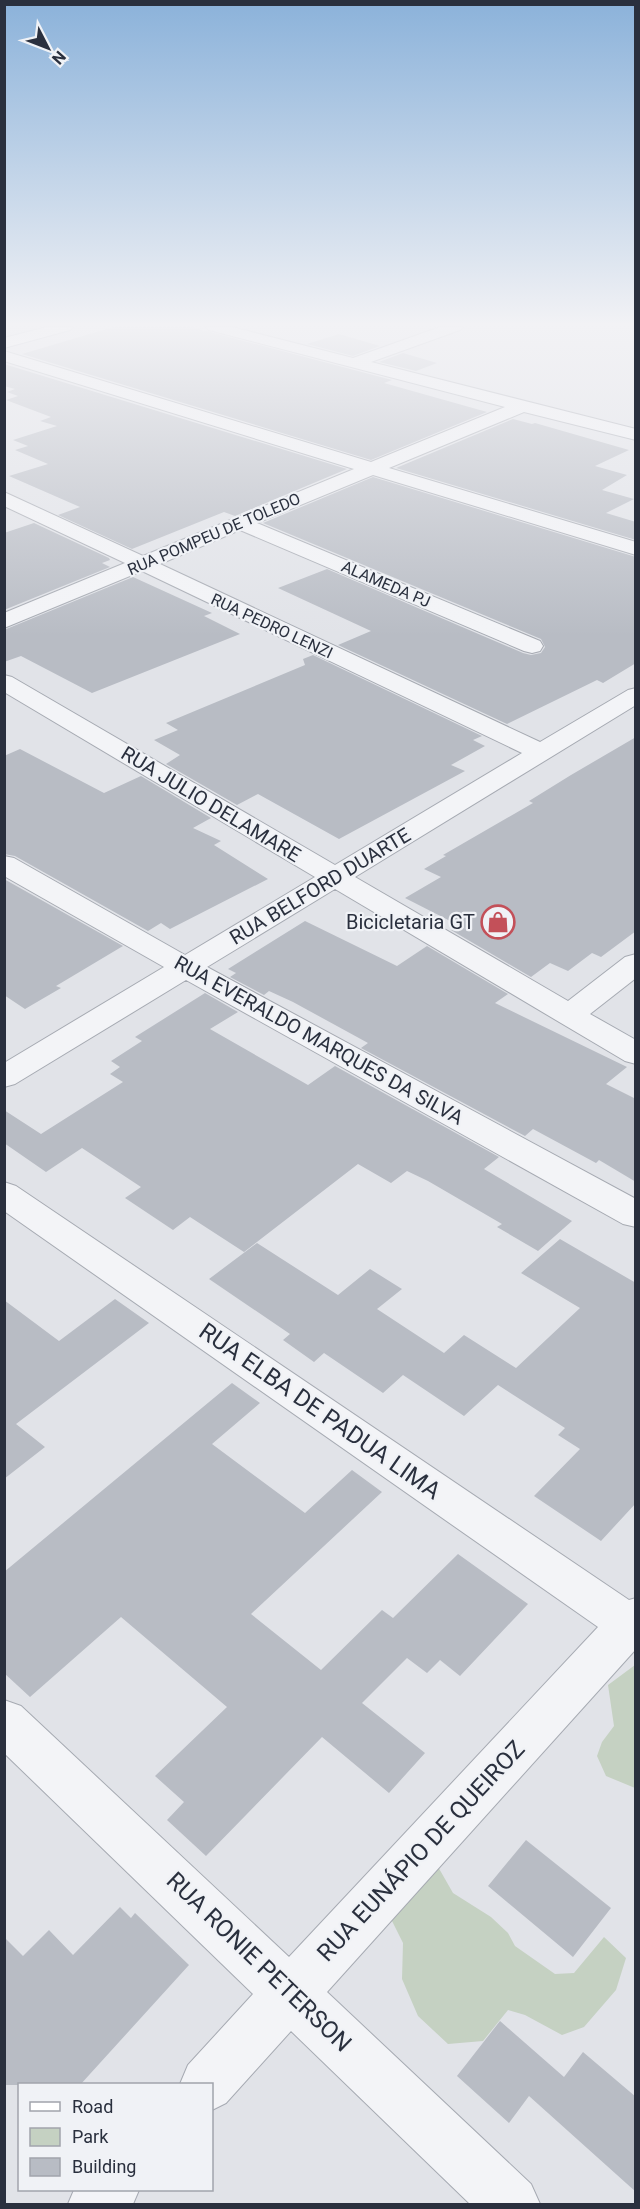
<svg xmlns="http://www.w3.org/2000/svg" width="640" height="2209" viewBox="0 0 640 2209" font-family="Roboto,sans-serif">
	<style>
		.green { fill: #c5d1c2 }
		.building { fill: #b8bcc4 }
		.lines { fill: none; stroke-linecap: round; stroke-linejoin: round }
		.minor-casing { stroke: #a6aab2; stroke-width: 2 }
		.major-casing { stroke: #a1a7b3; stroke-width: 2 }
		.minor { fill: #f3f4f7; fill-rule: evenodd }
		.major { fill: #fff; fill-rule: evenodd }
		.labels { text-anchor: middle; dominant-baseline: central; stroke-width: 4.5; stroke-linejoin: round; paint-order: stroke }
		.far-street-label { font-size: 16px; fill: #2a303e; stroke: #f0f2f6 }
		.street-label { font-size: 20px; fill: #2a303e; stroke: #f0f2f6 }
		.poi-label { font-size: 20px; fill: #2a303e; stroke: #f0f2f6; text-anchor: end }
		.near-street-label { font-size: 24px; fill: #2a303e; stroke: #f0f2f6 }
	</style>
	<rect width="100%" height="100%" fill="#e1e3e8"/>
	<path class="green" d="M635 1665H636L635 1788 606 1776 597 1756 602 1742 614 1726 608 1685Z
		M437 1865 453 1893 491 1917 508 1933 515 1946 555 1974 574 1973 604 1937 626 1958 616 1990 584 2027 562 2035 525 2015 508 2010 483 2041 448 2044 418 2016 402 1979 403 1943 384 1905Z"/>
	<path class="building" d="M113 327H191L392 380 384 383 487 412 371 460 22 354Z
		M339 334 380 346 353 356 307 344Z
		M403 353 437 363 416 371 379 362Z
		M4 364 347 469 235 516 224 512 132 549 58 515 80 507 9 476 48 464 15 450 28 446 13 440 57 426 40 421 51 417 6 400 18 396 7 392 15 389 4 386Z
		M513 419 532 424 535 423 629 450 595 466 627 475 602 490 634 499 606 513 636 522V540L396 468Z
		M373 477 636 557V663L603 683 597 680 507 724 338 645 371 631 278 588 327 569 523 653 531 655 541 653 545 647 541 639 263 523Z
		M34 523 109 558 110 560 102 563 110 567 4 610V533Z
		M133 577 212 613 204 616 240 634 92 693 21 656 4 662V630Z
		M313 655 482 736 473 740 485 746 451 765 465 771 339 839 258 794 237 805 166 764 180 755 154 740 178 730 166 723 305 665 303 659Z
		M636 737V931L601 957 592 953 568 971 550 963 531 977 451 930 458 925 405 898 441 877 424 869 446 856 443 855 533 803 529 801 571 775Z
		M20 749 104 793 141 776 211 818 193 828 221 841 214 845 268 879 170 929 161 923 148 931 15 856 4 854V756Z
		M4 879 123 946 56 986 61 988 25 1009 4 995Z
		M305 921 397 966 427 946 508 994 495 1003 627 1067 606 1084 636 1099V1182L599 1160 596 1163 533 1129 525 1136 361 1048 368 1043 293 1002 269 991 264 995 230 977 236 973 228 969Z
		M205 993 238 1012 210 1029 308 1085 335 1066 499 1157 484 1169 572 1221 538 1251 497 1227 502 1224 428 1181 407 1171 391 1183 358 1164 244 1252 190 1217 173 1230 125 1198 141 1187 82 1148 46 1172 4 1143V1110L41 1134 123 1082 110 1074 120 1067 111 1061 142 1041 135 1037Z
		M560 1239 636 1283V1503L601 1541 534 1496 580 1449 558 1435 565 1428 498 1385 464 1416 403 1375 383 1393 324 1353 314 1362 283 1340 290 1334 209 1279 257 1243 338 1295 370 1269 402 1289 377 1309 444 1353 464 1335 516 1368 580 1308 521 1273Z
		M115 1299 149 1323 16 1424 45 1447 4 1479V1300L59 1341Z
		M232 1383 260 1403 212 1444 305 1513 352 1470 382 1492 251 1614 321 1670 382 1610 393 1618 458 1554 528 1604 460 1676 440 1660 427 1673 407 1658 362 1703 425 1753 389 1793 322 1737 206 1856 167 1820 184 1802 155 1776 227 1707 121 1617 30 1697 4 1673V1572Z
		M526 1840 611 1908 573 1957 488 1886Z
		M120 1907 131 1918 135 1913 189 1965 80 2085H4V1937L23 1956 49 1930 73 1955Z
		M500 2021 564 2077 583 2052 636 2097V2192L529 2096 509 2123 457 2076Z"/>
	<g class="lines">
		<g class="minor-casing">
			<path id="minor" d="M206 327H232L353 358 440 327H463L460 330 371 362 636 429V440L524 412 389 468 636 542V555L373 475 257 523 540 641 543 646 540 651 532 653 524 651 240 530 160 564 540 742 628 690 636 688V705L355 877 568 1001 625 957 636 954V978L590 1014 636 1040V1064L625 1061 335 889 207 967 636 1199V1227L623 1224 186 980 15 1084 4 1087V1063L164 967 4 876V856L14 858 185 955 315 877 4 692V675L12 677 335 865 522 753 142 571 4 628V613L125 563 4 506V492L143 556 354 469 4 361V351L371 462 505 407 209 330Z
				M4 1182 16 1186 629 1600 636 1598V1649L327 1992 531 2184 540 2204H470L291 2031 226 2103 212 2110V2084H180L188 2065 253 1994 4 1753V1700L21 1706 289 1957 598 1627 4 1211Z
				M74 2190H139L133 2204H68Z"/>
		</g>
		<g class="major-casing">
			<path id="major" d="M47 327H73L70 330 4 348V338Z"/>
		</g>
		<use href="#minor" class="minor"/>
		<use href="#major" class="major"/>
	</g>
	<linearGradient id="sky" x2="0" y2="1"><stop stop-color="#8bb2da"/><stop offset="0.51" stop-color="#f2f2f5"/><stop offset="1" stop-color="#f2f2f5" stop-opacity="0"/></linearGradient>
	<rect width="640" height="636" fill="url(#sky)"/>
	<defs>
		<g id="shop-ring" transform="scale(1.725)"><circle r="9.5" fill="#f0f2f6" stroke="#c35059" stroke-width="1.5"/><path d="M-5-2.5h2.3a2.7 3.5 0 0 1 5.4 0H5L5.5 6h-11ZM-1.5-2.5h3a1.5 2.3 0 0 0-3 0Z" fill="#c35059"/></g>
	</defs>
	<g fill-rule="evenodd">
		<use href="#shop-ring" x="498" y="922"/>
	</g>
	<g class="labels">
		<g class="far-street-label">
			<text transform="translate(214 534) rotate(-23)">RUA POMPEU DE TOLEDO</text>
			<text transform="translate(386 584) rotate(23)">ALAMEDA PJ</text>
			<text transform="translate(272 626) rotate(25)">RUA PEDRO LENZI</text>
		</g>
		<g class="street-label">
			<text transform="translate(211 804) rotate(31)">RUA JULIO DELAMARE</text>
			<text transform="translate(320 886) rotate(-31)">RUA BELFORD DUARTE</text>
			<text transform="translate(319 1040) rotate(29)">RUA EVERALDO MARQUES DA SILVA</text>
		</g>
		<g class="poi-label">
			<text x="475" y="922">Bicicletaria GT</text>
		</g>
		<g class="near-street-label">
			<text transform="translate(320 1411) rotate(35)">RUA ELBA DE PADUA LIMA</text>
			<text transform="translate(421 1851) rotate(-47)">RUA EUNÁPIO DE QUEIROZ</text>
			<text transform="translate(259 1962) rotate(44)">RUA RONIE PETERSON</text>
		</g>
	</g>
	<rect width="640" height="2209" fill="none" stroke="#2a303e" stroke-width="12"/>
	<rect x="18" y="2083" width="195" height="108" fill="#f0f2f6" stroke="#a1a4ac" stroke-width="1.5"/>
	<rect x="30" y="2102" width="30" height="9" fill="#ffffff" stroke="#a1a4ac" stroke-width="1.5"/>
	<text x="72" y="2113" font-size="18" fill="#2a303e">Road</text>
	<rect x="30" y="2128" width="30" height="18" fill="#c5d1c2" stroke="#a1a4ac" stroke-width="1.5"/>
	<text x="72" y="2143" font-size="18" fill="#2a303e">Park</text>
	<rect x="30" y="2158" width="30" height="18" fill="#b8bcc4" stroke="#a1a4ac" stroke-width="1.5"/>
	<text x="72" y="2173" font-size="18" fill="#2a303e">Building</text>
	<g transform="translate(48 48) rotate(132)" stroke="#f0f2f6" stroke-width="4.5" paint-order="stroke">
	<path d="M0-4.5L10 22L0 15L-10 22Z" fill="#2a303e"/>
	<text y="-9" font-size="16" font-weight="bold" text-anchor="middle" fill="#2a303e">N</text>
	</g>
</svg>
